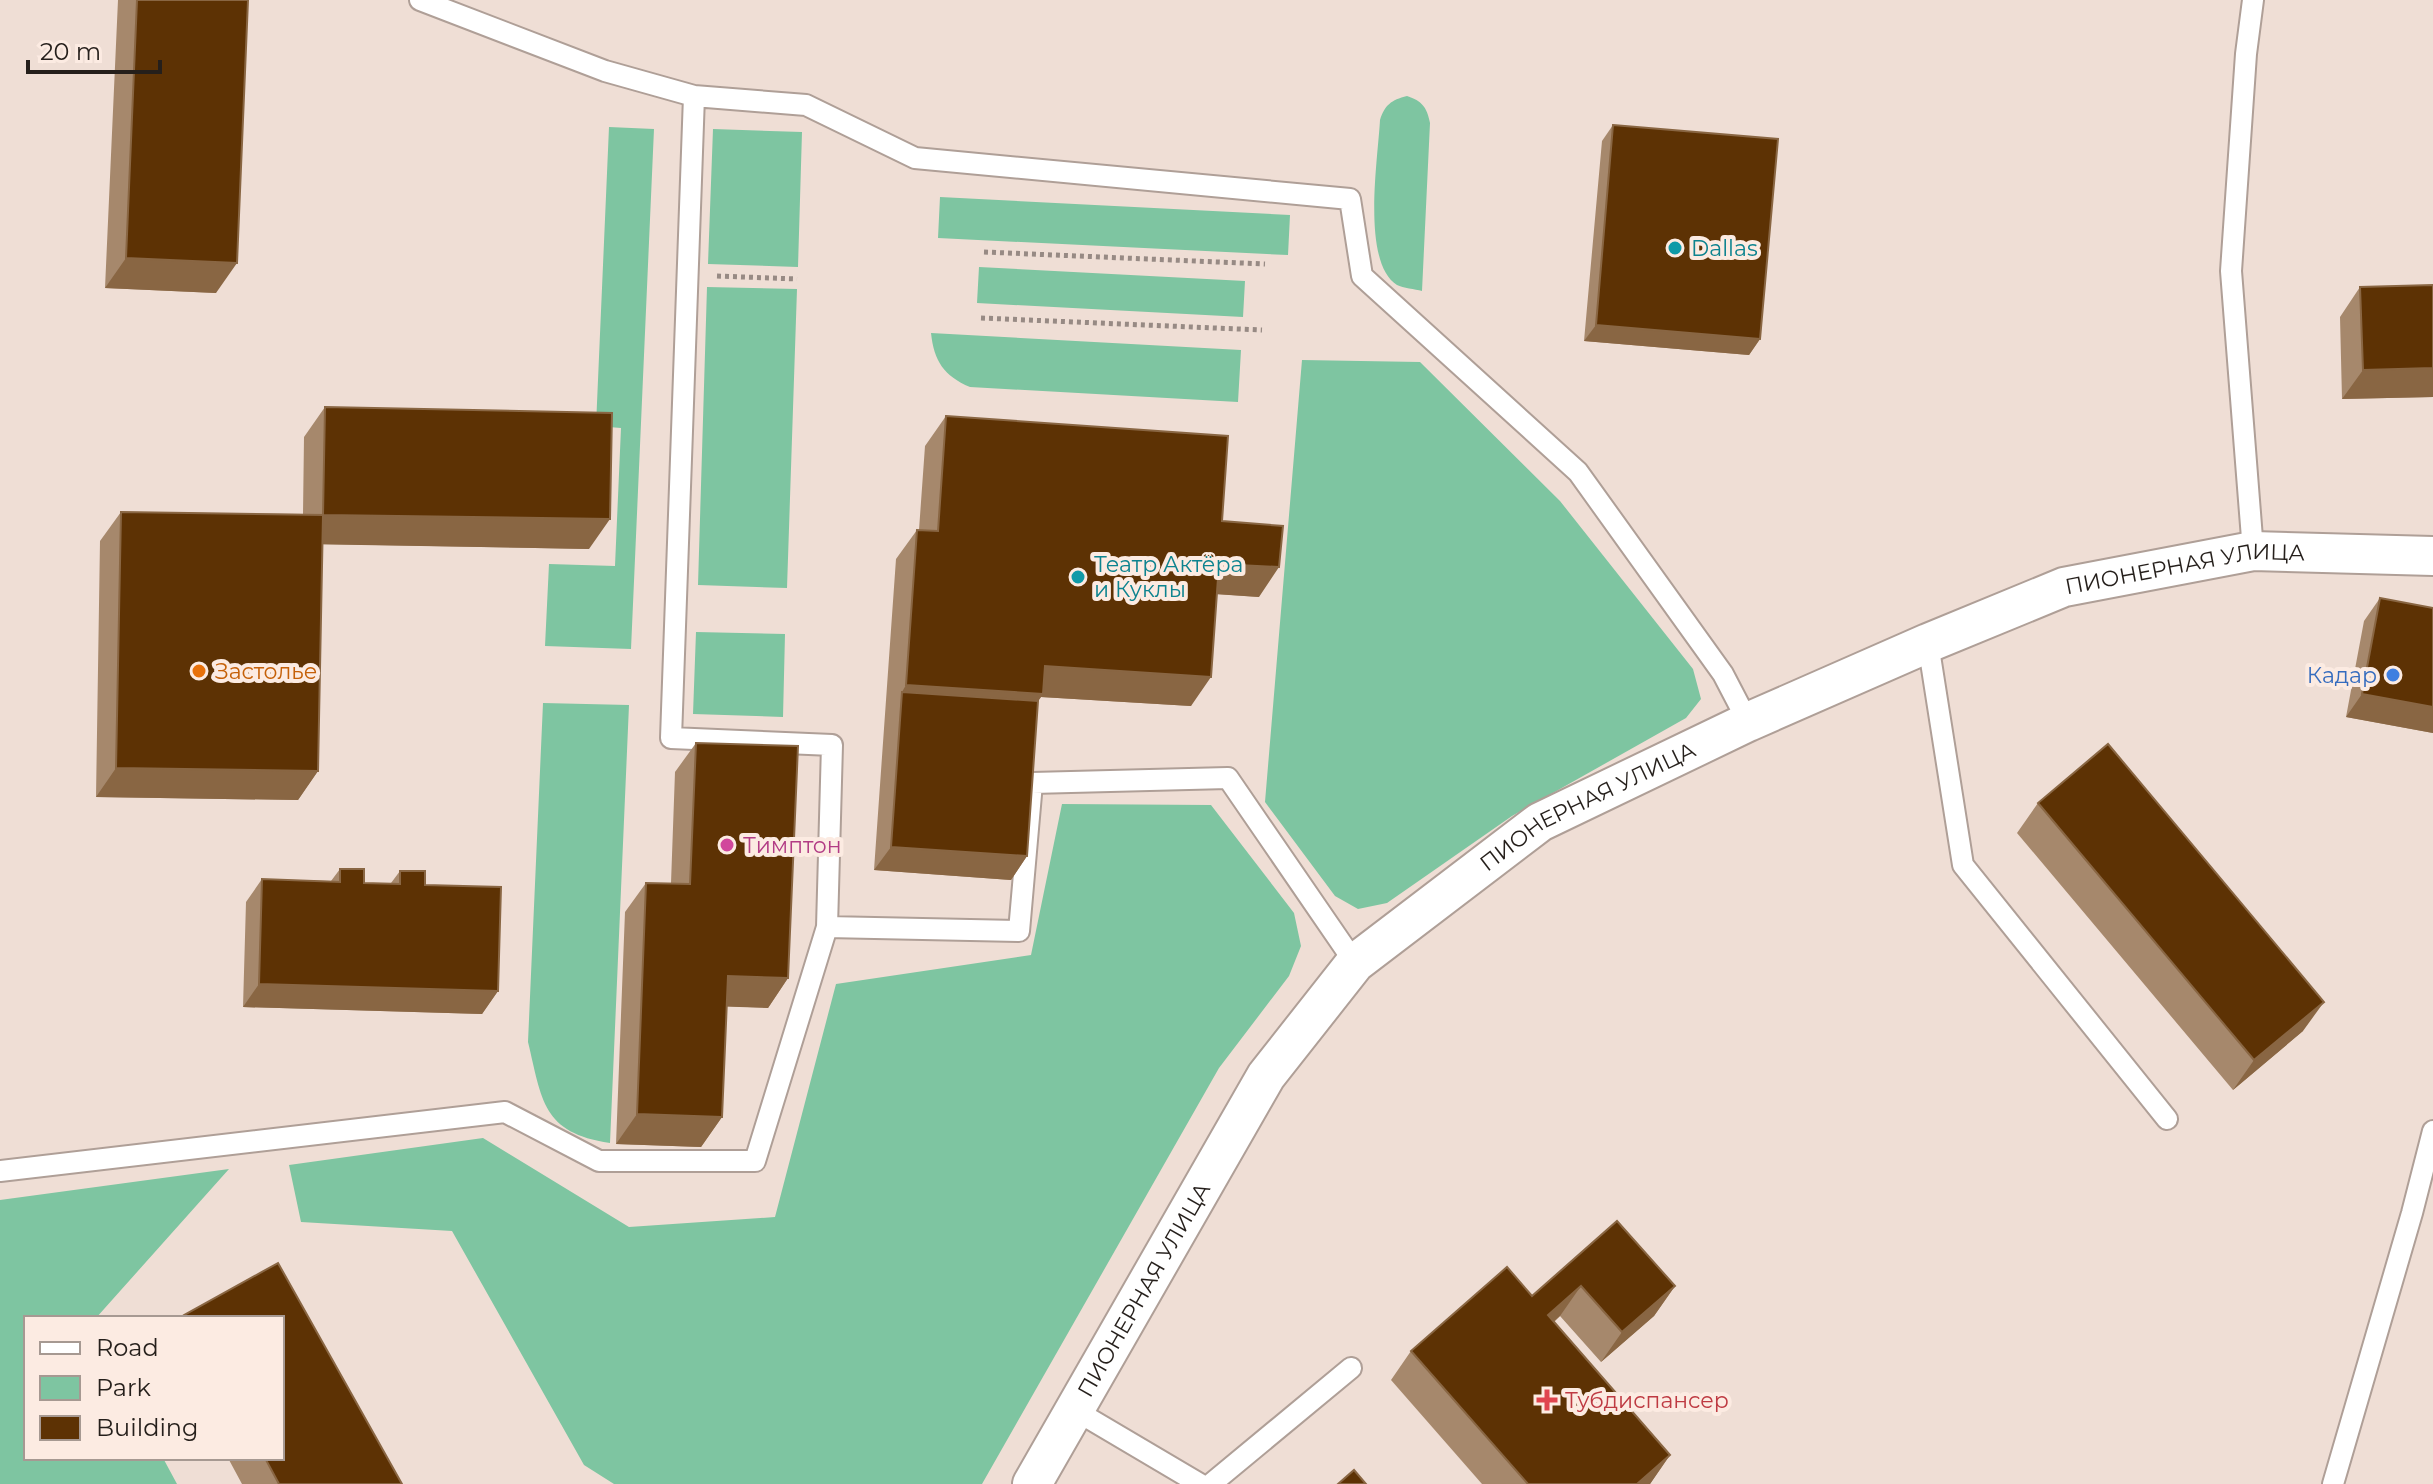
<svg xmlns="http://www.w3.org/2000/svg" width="2433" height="1484" viewBox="0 0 2433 1484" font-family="Montserrat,sans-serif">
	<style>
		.green { fill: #7ec5a1 }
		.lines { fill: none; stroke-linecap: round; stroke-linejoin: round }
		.service-casing { stroke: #af9f97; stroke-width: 24 }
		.minor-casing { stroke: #af9f97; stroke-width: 42 }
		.path { stroke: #978a84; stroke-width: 5; stroke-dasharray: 4 4; stroke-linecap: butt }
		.service { stroke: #fff; stroke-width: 20 }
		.minor { stroke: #fff; stroke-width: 38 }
		.wall { fill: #a6886c }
		.shaded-wall { fill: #896643 }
		.building { fill: #5d3204; stroke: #896643; stroke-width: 2 }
		.culture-dot { fill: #0f9aa8; stroke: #fcebe2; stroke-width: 3 }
		.food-dot { fill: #e8710a; stroke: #fcebe2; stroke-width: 3 }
		.shop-dot { fill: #3f7fe0; stroke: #fcebe2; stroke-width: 3 }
		.hotel-dot { fill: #d1479c; stroke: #fcebe2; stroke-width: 3 }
		.health-dot { fill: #e0444e; stroke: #fcebe2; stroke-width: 3 }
		.labels { text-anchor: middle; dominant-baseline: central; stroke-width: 8; stroke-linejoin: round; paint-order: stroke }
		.culture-label { font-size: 22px; fill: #0d838f; stroke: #fcebe2; text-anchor: start }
		.street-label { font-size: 22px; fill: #251f1b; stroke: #fcebe2 }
		.food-label { font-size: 22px; fill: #c56008; stroke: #fcebe2; text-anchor: start }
		.shop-label { font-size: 22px; fill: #366cbe; stroke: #fcebe2; text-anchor: end }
		.hotel-label { font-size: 22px; fill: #b23c85; stroke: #fcebe2; text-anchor: start }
		.health-label { font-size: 22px; fill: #be3a42; stroke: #fcebe2; text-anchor: start }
	</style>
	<rect width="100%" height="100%" fill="#efded5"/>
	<path class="green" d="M1407 96C1422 101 1427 107 1430 123L1422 291C1415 289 1403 288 1397 285 1361 262 1378 159 1380 120 1385 105 1391 100 1407 96Z
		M609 127 654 129 631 649 545 646 549 564 615 566 621 428 596 426Z
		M713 129 802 132 798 267 708 264Z
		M940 197 1290 215 1288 255 938 238Z
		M979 267 1245 281 1243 317 977 303Z
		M707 287 797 289 787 588 698 585Z
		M931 333 1241 350 1238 402 970 387C944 376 934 361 931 333Z
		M1302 360 1420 362 1560 501 1693 669 1701 699 1686 718 1512 816 1387 903 1358 909 1335 896 1265 802Z
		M696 632 785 634 783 717 693 714Z
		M543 703 629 705 610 1143C542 1133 542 1100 528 1042Z
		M1062 804 1211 805 1294 913 1301 946 1289 976 1219 1068 982 1484H614L584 1465 452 1231 301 1222 289 1165 483 1138 629 1227 775 1217 836 984 1031 955Z
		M229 1169 96 1318H26V1458H163L177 1484H0V1200Z"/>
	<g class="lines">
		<g class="service-casing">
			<path id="service" d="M420 0 605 71 694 96 806 105 915 158 1350 199 1362 276 1578 472 1723 674 1748 722
				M694 96 671 738 832 745 827 927
				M2253 551 2231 271 2246 54 2253 0
				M1928 643 1963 865 2167 1119
				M0 1171 505 1112 599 1161H755L827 927 1019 931 1032 783 1228 778 1355 963
				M1073 1409 1200 1484
				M1211 1484 1351 1368
				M2333 1484 2412 1213 2433 1131"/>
		</g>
		<g class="minor-casing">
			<g id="minor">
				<path id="s1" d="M1032 1484 1266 1076 1355 963 1540 822 1748 722 1928 643 2064 587 2253 551 2433 556"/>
			</g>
		</g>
		<path class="path" d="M984 252 1265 264
			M717 276 797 279
			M981 318 1262 330"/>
		<use href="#service" class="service"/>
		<use href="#minor" class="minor"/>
	</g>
	<path class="wall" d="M118 0H248L216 293 105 288Z
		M1613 125 1760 339 1749 355 1584 341 1602 141Z
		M2433 285V397L2342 399 2340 317 2360 287Z
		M325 407 589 549 322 544 318 771 298 800 96 797 100 541 121 512 303 514 304 437Z
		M946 416 1222 521 1259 597 1217 594 1191 706 1041 697 1038 701 1027 856 1011 880 874 870 896 559 917 530H919L925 446Z
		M2380 598 2433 608V733L2346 717 2364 621Z
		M696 743 788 978 768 1008 726 1006 722 1117 701 1147 616 1144 625 912 646 883H671L675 772Z
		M2038 803 2303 1031 2233 1090 2017 833Z
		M340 869 364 883H391L400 871 425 885 498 991 482 1014 243 1007 246 902 262 879 331 881Z
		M1617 1221 1675 1286 1654 1316 1601 1362 1560 1316 1554 1322 1670 1455 1650 1484H1482L1391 1380 1411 1351 1532 1296Z
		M278 1263 402 1484H242L228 1458H282V1318H182L184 1315Z"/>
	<path class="shaded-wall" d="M126 258 237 263 216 293 105 288Z
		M1596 325 1760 339 1749 355 1584 341Z
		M2433 368V397L2342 399 2363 370Z
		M323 515 610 519 589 549 302 544Z
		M1219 564 1279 567 1259 597 1199 593Z
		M1045 666 1211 677 1191 706 1041 697 1022 724 902 692 906 685Z
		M2362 694 2433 707V733L2346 717Z
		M116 768 318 771 298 800 96 797Z
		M891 847 1027 856 1011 880 874 870Z
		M728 976 788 978 768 1008 707 1006Z
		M259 984 498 991 482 1014 243 1007Z
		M2324 1002 2303 1031 2233 1090 2254 1060Z
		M637 1114 722 1117 701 1147 616 1144Z
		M1581 1286 1560 1316 1527 1345 1548 1315Z
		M1675 1286 1654 1316 1601 1362 1622 1332Z
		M1670 1455 1650 1484H1637Z"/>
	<path class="building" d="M137 0H248L237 263 126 258Z
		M1613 125 1778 139 1760 339 1596 325Z
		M2433 285V368L2363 370 2360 287Z
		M325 407 612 413 610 519 323 515Z
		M946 416 1228 436 1222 521 1283 526 1279 567 1219 564 1211 677 1045 666 1043 694 906 685 917 530 938 531Z
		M121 512 323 515 318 771 116 768Z
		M2380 598 2433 608V707L2362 694Z
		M902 692 1038 701 1027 856 891 847Z
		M696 743 798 746 788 978 728 976 722 1117 637 1114 646 883 690 884Z
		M2108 744 2324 1002 2254 1060 2038 803Z
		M340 869H364V883L400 884V871H425V885L501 887 498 991 259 984 262 879 340 882Z
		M1617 1221 1675 1286 1622 1332 1581 1286 1548 1315 1670 1455 1637 1484H1528L1411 1351 1507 1267 1532 1296Z
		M278 1263 402 1484H279L265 1458H282V1318H186L184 1315Z
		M1354 1470 1366 1484H1338Z"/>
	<g class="culture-dot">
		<circle cx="1675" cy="248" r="8"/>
		<circle cx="1078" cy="577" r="8"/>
	</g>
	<circle class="food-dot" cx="199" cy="671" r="8"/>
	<circle class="shop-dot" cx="2393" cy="675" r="8"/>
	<circle class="hotel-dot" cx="727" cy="845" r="8"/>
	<path class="health-dot" d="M1543 1388h8v8h8v8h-8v8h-8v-8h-8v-8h8z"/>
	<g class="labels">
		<g class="culture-label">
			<text x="1691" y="248">Dallas</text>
			<text x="1094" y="564">Театр Актёра<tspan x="1094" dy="25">и Куклы</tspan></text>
		</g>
		<g class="street-label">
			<text stroke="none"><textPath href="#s1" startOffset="1544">ПИОНЕРНАЯ УЛИЦА</textPath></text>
			<text stroke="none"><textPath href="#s1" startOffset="896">ПИОНЕРНАЯ УЛИЦА</textPath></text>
			<text stroke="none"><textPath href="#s1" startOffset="224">ПИОНЕРНАЯ УЛИЦА</textPath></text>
		</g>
		<g class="food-label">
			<text x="215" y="671">Застолье</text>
		</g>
		<g class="shop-label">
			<text x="2377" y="675">Кадар</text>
		</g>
		<g class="hotel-label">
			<text x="743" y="845">Тимптон</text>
		</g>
		<g class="health-label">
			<text x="1565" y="1400">Тубдиспансер</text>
		</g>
	</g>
	<rect x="24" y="1316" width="260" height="144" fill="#fcebe2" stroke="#a69992" stroke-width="2"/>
	<rect x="40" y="1342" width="40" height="12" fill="#ffffff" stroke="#a69992" stroke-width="2"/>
	<text x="96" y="1356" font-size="24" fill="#251f1b">Road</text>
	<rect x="40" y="1376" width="40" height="24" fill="#7ec5a1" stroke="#a69992" stroke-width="2"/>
	<text x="96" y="1396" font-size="24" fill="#251f1b">Park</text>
	<rect x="40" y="1416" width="40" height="24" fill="#5d3204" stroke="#a69992" stroke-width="2"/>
	<text x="96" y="1436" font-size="24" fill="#251f1b">Building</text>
	<path d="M28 60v12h132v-12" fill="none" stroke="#251f1b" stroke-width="4"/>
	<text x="40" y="60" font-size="24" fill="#251f1b" stroke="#fcebe2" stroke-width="6" paint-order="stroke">20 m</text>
</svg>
